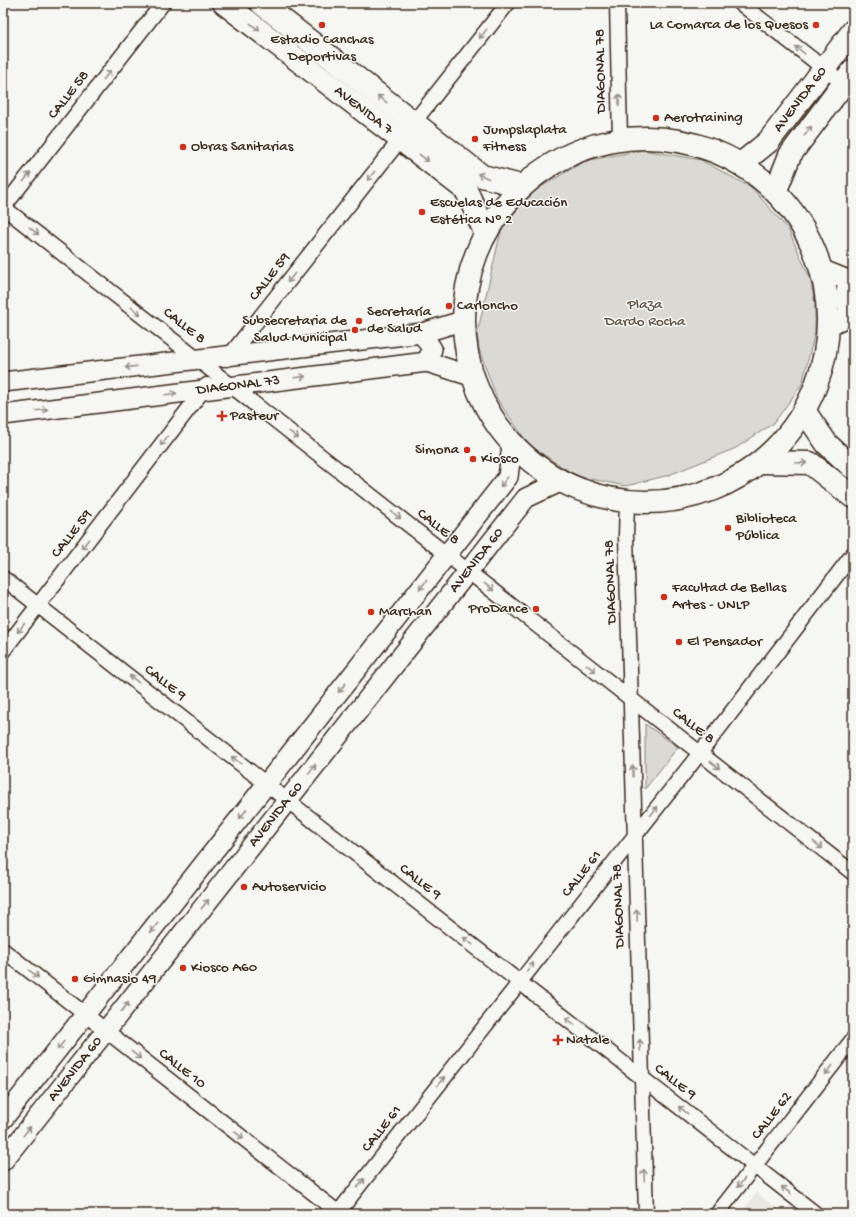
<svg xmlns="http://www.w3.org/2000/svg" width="856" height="1217" viewBox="0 0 856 1217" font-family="'Gochi Hand',sans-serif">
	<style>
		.built { fill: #e8e7e2 }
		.green { fill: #dad9d3; stroke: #8a8278 }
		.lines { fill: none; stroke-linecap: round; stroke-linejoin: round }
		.minor-casing { stroke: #3b2a1e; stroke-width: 17 }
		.secondary-casing { stroke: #3b2a1e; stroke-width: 22 }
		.primary-casing { stroke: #3b2a1e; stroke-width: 25 }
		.minor { stroke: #f6f6f2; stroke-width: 14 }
		.secondary { stroke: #f6f6f2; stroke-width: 19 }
		.primary { stroke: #f6f6f2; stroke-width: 22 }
		.oneway { stroke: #989088 }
		.poi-dot { fill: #c8321e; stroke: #f6f6f2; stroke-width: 1.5 }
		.labels { text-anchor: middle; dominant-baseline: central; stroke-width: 3; stroke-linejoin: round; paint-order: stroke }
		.poi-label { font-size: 15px; fill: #3b2a1e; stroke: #f6f6f2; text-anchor: start }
		.street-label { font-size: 15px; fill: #3b2a1e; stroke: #f6f6f2 }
		.park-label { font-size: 15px; fill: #63564b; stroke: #f6f6f2 }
	</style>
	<rect width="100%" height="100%" fill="#f6f6f2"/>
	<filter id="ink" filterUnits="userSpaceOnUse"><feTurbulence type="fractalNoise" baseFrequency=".025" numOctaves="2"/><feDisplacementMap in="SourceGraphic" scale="8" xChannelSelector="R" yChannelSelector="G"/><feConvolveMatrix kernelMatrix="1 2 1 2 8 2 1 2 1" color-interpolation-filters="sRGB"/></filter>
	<g filter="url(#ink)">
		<path class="built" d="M757 1193 784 1214H740Z"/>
		<path class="green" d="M643 150 701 160 752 188 788 229 810 278 815 303V332L802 384 774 423 736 448 669 475 626 486 576 476 529 445 497 399 479 349 477 334 500 235 505 223 534 191 585 161Z
			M645 724 678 747 645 789Z"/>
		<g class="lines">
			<g class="minor-casing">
				<path id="minor" d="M617 3 620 139
					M740 3 853 91
					M3 207 853 873
					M3 208 163 3
					M227 359 508 3
					M627 502 626 536 646 1214
					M3 578 816 1214
					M3 651 207 385
					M3 950 340 1214
					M337 1214 700 753 853 554
					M717 1214 853 1039"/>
			</g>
			<g class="secondary-casing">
				<g id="secondary">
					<path d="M823 270 848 280H853"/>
					<path d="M848 280 845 300 851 314"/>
					<path d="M830 325 853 314"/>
					<path d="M422 333 432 349 427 362"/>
					<path d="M3 382 422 333 462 321"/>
					<path id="s1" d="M3 415 427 362 471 376"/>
					<path d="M3 1119 508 477 512 445"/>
					<path id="s2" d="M3 1161 526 498 560 482"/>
				</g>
			</g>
			<g class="primary-casing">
				<g id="primary">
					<path id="s3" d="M224 3 466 190 485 232"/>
					<path d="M261 3 482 176 521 186"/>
					<circle cx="646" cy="320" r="182"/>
					<path id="s4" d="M742 163 768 142 853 31"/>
					<path d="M776 190 790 155 853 71"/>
					<path d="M805 412 827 444 853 468"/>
					<path d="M762 462 810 463 853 497"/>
				</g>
			</g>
			<use href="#minor" class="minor"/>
			<use href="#secondary" class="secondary"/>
			<use href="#primary" class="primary"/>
		</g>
		<defs><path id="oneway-shaft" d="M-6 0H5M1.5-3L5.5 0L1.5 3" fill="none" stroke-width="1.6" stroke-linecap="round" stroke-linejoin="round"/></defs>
		<g class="oneway">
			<use href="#oneway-shaft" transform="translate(255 27) rotate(38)"/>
			<use href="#oneway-shaft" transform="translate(483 34) rotate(128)"/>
			<use href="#oneway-shaft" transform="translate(800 50) rotate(-142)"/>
			<use href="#oneway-shaft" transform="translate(107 75) rotate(-52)"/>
			<use href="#oneway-shaft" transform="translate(382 99) rotate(-142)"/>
			<use href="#oneway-shaft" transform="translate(619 100) rotate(-91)"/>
			<use href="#oneway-shaft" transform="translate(808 131) rotate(-53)"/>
			<use href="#oneway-shaft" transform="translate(424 158) rotate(37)"/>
			<use href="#oneway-shaft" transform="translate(371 176) rotate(128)"/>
			<use href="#oneway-shaft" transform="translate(483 176) rotate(-156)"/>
			<use href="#oneway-shaft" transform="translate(27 177) rotate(-52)"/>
			<use href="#oneway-shaft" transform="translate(34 231) rotate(38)"/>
			<use href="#oneway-shaft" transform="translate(291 278) rotate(128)"/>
			<use href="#oneway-shaft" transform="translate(136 311) rotate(38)"/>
			<use href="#oneway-shaft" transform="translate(131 367) rotate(173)"/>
			<use href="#oneway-shaft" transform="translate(300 377) rotate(-7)"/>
			<use href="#oneway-shaft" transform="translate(171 394) rotate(-7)"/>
			<use href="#oneway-shaft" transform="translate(42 410) rotate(-7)"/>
			<use href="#oneway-shaft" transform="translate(294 435) rotate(38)"/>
			<use href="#oneway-shaft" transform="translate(164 441) rotate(128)"/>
			<use href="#oneway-shaft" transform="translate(801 463) rotate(2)"/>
			<use href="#oneway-shaft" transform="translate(504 482) rotate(127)"/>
			<use href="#oneway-shaft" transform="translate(396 515) rotate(38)"/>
			<use href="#oneway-shaft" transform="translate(85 544) rotate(128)"/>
			<use href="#oneway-shaft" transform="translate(423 585) rotate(128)"/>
			<use href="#oneway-shaft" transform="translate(489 587) rotate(38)"/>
			<use href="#oneway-shaft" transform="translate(21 628) rotate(128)"/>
			<use href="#oneway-shaft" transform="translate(591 668) rotate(38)"/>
			<use href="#oneway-shaft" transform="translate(134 679) rotate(-142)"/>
			<use href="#oneway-shaft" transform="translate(342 688) rotate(128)"/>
			<use href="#oneway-shaft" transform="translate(236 760) rotate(-142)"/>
			<use href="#oneway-shaft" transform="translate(715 765) rotate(38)"/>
			<use href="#oneway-shaft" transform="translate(312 769) rotate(-52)"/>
			<use href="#oneway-shaft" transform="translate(633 771) rotate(-91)"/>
			<use href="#oneway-shaft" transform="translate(654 811) rotate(-52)"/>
			<use href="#oneway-shaft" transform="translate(243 814) rotate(128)"/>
			<use href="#oneway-shaft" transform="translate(818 845) rotate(38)"/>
			<use href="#oneway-shaft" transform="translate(205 904) rotate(-52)"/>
			<use href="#oneway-shaft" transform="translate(637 915) rotate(-92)"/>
			<use href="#oneway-shaft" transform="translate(154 928) rotate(128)"/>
			<use href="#oneway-shaft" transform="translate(468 941) rotate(-142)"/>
			<use href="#oneway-shaft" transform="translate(530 967) rotate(-52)"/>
			<use href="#oneway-shaft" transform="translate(34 974) rotate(38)"/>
			<use href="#oneway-shaft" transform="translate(125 1007) rotate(-52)"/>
			<use href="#oneway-shaft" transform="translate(570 1021) rotate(-142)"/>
			<use href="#oneway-shaft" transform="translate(61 1045) rotate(128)"/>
			<use href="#oneway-shaft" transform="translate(640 1045) rotate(-92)"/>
			<use href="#oneway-shaft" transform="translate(136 1055) rotate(38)"/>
			<use href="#oneway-shaft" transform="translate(829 1070) rotate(128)"/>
			<use href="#oneway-shaft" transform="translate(441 1081) rotate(-52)"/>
			<use href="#oneway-shaft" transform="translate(683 1110) rotate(-142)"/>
			<use href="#oneway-shaft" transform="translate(27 1131) rotate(-52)"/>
			<use href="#oneway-shaft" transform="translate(239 1135) rotate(38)"/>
			<use href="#oneway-shaft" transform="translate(644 1175) rotate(-92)"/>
			<use href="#oneway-shaft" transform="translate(361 1183) rotate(-52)"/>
			<use href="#oneway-shaft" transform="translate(741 1183) rotate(128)"/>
			<use href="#oneway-shaft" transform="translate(786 1190) rotate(-142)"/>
		</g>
	</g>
	<g class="poi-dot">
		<circle cx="322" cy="25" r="4"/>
		<circle cx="816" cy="25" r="4"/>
		<circle cx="656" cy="118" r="4"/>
		<circle cx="475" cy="139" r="4"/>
		<circle cx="183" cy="147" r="4"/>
		<circle cx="422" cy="212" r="4"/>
		<circle cx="449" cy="306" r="4"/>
		<circle cx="359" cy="321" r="4"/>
		<circle cx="355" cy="330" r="4"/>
		<path d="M220 410h4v4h4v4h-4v4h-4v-4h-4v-4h4z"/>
		<circle cx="467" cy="450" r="4"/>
		<circle cx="473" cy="459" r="4"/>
		<circle cx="728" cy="528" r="4"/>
		<circle cx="664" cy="597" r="4"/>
		<circle cx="536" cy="609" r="4"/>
		<circle cx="371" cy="612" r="4"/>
		<circle cx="679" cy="642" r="4"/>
		<circle cx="244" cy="887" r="4"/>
		<circle cx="183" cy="968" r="4"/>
		<circle cx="75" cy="979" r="4"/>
		<path d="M556 1034h4v4h4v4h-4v4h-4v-4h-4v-4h4z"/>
	</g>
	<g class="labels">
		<g class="poi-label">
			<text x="808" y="25" text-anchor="end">La Comarca de los Quesos</text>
			<text x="322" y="40" text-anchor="middle">Estadio Canchas<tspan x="322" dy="17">Deportivas</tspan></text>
			<text x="664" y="118">Aerotraining</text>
			<text x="483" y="130">Jumpslaplata<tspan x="483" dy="17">Fitness</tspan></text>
			<text x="191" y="147">Obras Sanitarias</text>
			<text x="430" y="203">Escuelas de Educación<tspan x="430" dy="17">Estética Nº 2</tspan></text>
			<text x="457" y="306">Carloncho</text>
			<text x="367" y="312">Secretaría<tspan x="367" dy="17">de Salud</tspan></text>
			<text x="347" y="321" text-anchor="end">Subsecretaria de<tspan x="347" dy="17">Salud Municipal</tspan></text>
			<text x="230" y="416">Pasteur</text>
			<text x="459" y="450" text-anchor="end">Simona</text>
			<text x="481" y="459">Kiosco</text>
			<text x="736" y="519">Biblioteca<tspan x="736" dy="17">Pública</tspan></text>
			<text x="672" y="588">Facultad de Bellas<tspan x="672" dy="17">Artes - UNLP</tspan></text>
			<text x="528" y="609" text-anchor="end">ProDance</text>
			<text x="379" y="612">Marchan</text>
			<text x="687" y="642">El Pensador</text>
			<text x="252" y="887">Autoservicio</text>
			<text x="191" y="968">Kiosco A60</text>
			<text x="83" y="979">Gimnasio 49</text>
			<text x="566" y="1040">Natale</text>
		</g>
		<g class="street-label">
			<text transform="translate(601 71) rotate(-91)">DIAGONAL 78</text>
			<text transform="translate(69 95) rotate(-52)">CALLE 58</text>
			<text stroke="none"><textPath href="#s4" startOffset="87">AVENIDA 60</textPath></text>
			<text stroke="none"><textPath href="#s3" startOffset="176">AVENIDA 7</textPath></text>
			<text transform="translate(270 277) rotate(-52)">CALLE 59</text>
			<text transform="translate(184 326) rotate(38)">CALLE 8</text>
			<text stroke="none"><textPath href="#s1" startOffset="237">DIAGONAL 73</textPath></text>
			<text transform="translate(438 527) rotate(38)">CALLE 8</text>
			<text transform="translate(72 534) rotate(-52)">CALLE 59</text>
			<text stroke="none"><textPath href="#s2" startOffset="765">AVENIDA 60</textPath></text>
			<text transform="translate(611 582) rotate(-92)">DIAGONAL 78</text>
			<text transform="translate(165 683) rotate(38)">CALLE 9</text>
			<text transform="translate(693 726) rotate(38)">CALLE 8</text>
			<text stroke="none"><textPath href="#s2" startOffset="441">AVENIDA 60</textPath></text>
			<text transform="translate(582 874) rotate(-52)">CALLE 61</text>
			<text transform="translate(420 882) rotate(38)">CALLE 9</text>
			<text transform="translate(619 906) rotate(-92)">DIAGONAL 78</text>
			<text stroke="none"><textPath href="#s2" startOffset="117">AVENIDA 60</textPath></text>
			<text transform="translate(182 1069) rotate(38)">CALLE 10</text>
			<text transform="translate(675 1082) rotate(38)">CALLE 9</text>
			<text transform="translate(772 1116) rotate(-52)">CALLE 62</text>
			<text transform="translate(382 1129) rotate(-52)">CALLE 61</text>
		</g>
		<g class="park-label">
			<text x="645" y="305">Plaza<tspan x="645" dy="17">Dardo Rocha</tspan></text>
		</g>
	</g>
	<rect width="856" height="1217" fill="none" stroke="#f6f6f2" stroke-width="16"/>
	<rect x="8" y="8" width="840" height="1201" fill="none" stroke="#3b2a1e" stroke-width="1.5" filter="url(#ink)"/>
</svg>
